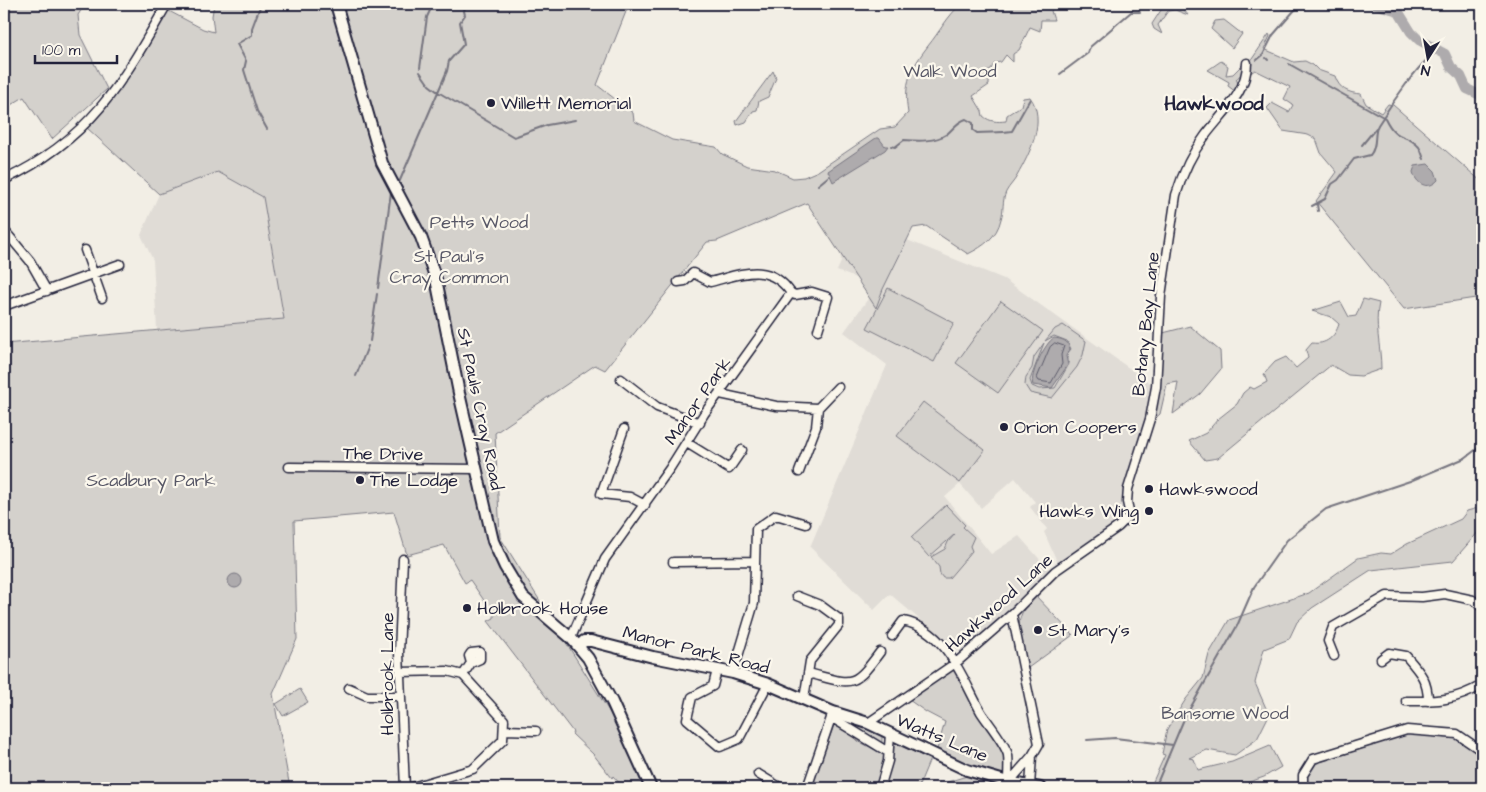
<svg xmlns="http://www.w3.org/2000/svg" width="1486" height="792" viewBox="0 0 1486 792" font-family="'Architects Daughter',sans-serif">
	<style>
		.built { fill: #e0dcd6 }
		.green { fill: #d4d1cc; stroke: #7b7a84 }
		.water { fill: #aeabad; stroke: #76747f }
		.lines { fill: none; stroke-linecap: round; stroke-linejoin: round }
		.shore { stroke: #5a5969; stroke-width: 1 }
		.stream { stroke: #76747f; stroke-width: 2 }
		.river { stroke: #aeabad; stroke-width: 10 }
		.minor-casing { stroke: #22223b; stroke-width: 11 }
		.major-casing { stroke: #22223b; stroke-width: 14 }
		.minor { stroke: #fbf7ec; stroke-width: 8 }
		.major { stroke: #fbf7ec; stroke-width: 10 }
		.poi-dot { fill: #22223b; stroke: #fbf7ec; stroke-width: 2 }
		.labels { text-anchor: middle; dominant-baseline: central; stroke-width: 4.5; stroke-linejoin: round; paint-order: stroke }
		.park-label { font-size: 18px; fill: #575766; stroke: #fbf7ec }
		.poi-label { font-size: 18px; fill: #22223b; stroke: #fbf7ec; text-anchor: start }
		.street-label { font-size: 18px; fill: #22223b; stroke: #fbf7ec }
		.quarter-label { font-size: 20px; font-weight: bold; fill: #22223b; stroke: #fbf7ec }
	</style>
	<rect width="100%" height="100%" fill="#f2eee5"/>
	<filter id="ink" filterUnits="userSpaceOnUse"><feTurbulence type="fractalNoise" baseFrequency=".02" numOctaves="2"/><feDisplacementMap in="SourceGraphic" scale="10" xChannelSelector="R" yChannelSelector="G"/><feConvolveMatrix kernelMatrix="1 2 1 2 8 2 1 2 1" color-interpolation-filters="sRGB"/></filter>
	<g filter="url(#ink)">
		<path class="built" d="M218 172 263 197 284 320 157 330 153 260 141 235 159 194Z
			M902 238 1004 279 1154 386V390L1131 474 1127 515 1059 566 1044 532 1047 529 1030 507 1035 502 1015 478 981 508 960 484 945 497 991 554 1019 536 1051 572 960 653 926 627V625L890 594 874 610 810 547 887 365 844 332 870 296 866 282 837 271 841 262 840 247Z"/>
		<path class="green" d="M4 4H85L78 15 80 35 107 89 52 139 24 97 4 109Z
			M214 4H629L597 85 633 113 634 121 672 140 716 147 722 154 747 166 775 170 793 178 804 177 818 171 880 129 895 127 908 113C903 83 911 68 928 46 940 31 947 17 961 4H1057L1051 11 1054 20H1041L1040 31 1030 27 1019 50 1013 54V62L1006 55 1001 62 995 63 991 69 984 73 989 76V85L973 96 982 111 983 116C990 122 997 122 1006 121L1007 115 1021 106 1023 98 1030 97C1047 120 1030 153 1017 176 1014 182 1009 186 1006 192 1002 201 1004 210 1001 219 997 237 984 246 968 254L926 226 913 228 883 289 876 308 807 203 717 241 707 242 605 370 595 365 495 433 500 537 612 716 617 720 649 788H624L613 776 612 778 593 754 572 734 573 732 488 621 494 618V615L470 580 465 583 444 545 407 555 394 512 294 521 297 639 273 694 290 788H4V344L284 319 263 197 218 172 159 194 86 127C120 91 143 52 167 10L203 29 214 32 212 16Z
			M1175 4H1179L1188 15 1175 10 1168 11 1158 25 1162 34 1154 29 1152 24 1163 7H1178Z
			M1224 20 1242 34 1232 48 1211 29 1215 21Z
			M1269 34 1270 36 1264 49 1294 62 1305 61 1313 65 1318 70 1335 76C1339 89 1348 93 1361 94L1366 104 1381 113 1388 104 1393 105 1482 182V297L1404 309 1316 201 1337 172 1321 153 1316 139 1308 135 1283 131 1267 108 1272 103 1289 112 1293 105 1284 99 1290 87 1255 70 1249 74 1250 62Z
			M1221 61 1228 66 1226 75 1233 74 1244 63V72L1236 79 1238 83 1236 92 1228 86 1229 82 1208 70Z
			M773 71 776 78 768 97 759 101 757 110 753 111 746 122 737 125 736 121Z
			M888 288 954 323 934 362 867 328Z
			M1363 299 1379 303C1374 325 1381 346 1381 369L1361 376 1348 375 1331 365 1218 458 1205 460 1189 441 1206 433 1218 419 1237 404 1243 393 1250 387 1254 389 1267 382 1264 374 1275 362 1286 357 1296 368 1308 358 1306 350 1312 343C1326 345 1335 337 1339 324L1331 317 1312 311 1341 302 1349 317 1356 316Z
			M1001 301 1043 331 998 393 956 363Z
			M1063 325 1086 341 1083 355 1077 367 1052 398 1030 393 1025 385 1026 377 1032 368 1034 357 1044 343 1030 380 1032 386 1039 389 1055 388 1069 364 1067 354 1071 349 1067 341 1054 336 1045 341 1055 329Z
			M1190 326 1220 351 1221 369 1200 394 1173 414 1178 382 1167 384 1160 414 1151 422 1157 405 1163 333Z
			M923 402 985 450 960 483 897 436Z
			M946 505 965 525 963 527 974 537 970 546 972 551 949 578H943L940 574 939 567 931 557 945 549 948 542 955 534 929 557 911 537Z
			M1478 508 1482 515V531L1480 530 1453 561 1371 570 1312 608 1297 622 1289 639 1264 649 1255 683 1269 715 1257 739 1235 755 1207 750 1189 758 1194 759 1198 770 1232 762 1270 746 1281 767 1264 777 1232 788H1150L1165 755 1162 754 1167 729 1186 699 1203 678 1209 654 1229 620 1309 593 1358 558 1381 553 1391 554 1407 544 1461 519 1467 511Z
			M1035 595 1073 635 1028 668C1019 636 1010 621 1035 595Z
			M957 667 979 713 1003 752 1006 777 964 765 936 753 945 722 926 712 909 700Z
			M300 689 308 702 283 716 276 704Z
			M840 719 882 735V746L868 738 870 736 868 737Z
			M834 725 855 737 858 741 886 755 877 788H811Z
			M1407 734 1455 738 1482 756V788H1305C1306 777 1307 770 1317 763Z
			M894 743 930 759 918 788H884L892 761 891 749Z
			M970 775 995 784 994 788H928Z"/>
		<path class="water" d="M876 138H879L885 146H888L885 150 833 182 828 171Z
			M1428 164 1435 171 1438 180C1428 191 1416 184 1413 172L1415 166Z
			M1054 338C1062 339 1068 340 1070 349L1066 356 1068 365 1052 388 1033 385C1029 376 1045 342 1054 338Z
			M228 581a7 7 0 1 1 14 0a7 7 0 1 1-14 0Z"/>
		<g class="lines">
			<path class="shore" d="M1055 343 1064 346 1061 355 1062 364 1051 383 1039 381 1037 378 1050 347Z"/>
			<path class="stream" d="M261 4 252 28V35L237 44 246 61 244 70 257 111 267 129
				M1402 6 1403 4
				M1398 11V9
				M1266 58 1268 60
				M1257 60 1263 55 1273 35 1300 4
				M1289 64 1385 118C1397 143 1406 132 1419 147 1422 151 1422 155 1424 159
				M420 68 427 17 433 4
				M420 72 429 85 438 92 514 137 547 125 575 120
				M1060 74 1088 53 1090 47 1131 12H1140
				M1362 145 1376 128
				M891 146 895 147 904 140C918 141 935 142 947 134 954 128 957 122 966 119L973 123V130L977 133C990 132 1000 133 1012 131L1030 99
				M398 185 447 71 449 61 464 44 460 22 465 15 464 11 466 4
				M818 185 829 176
				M1317 204 1318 211
				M1312 206 1325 199 1332 184 1338 180 1354 159 1370 155C1378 146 1373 134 1378 125 1388 109 1422 57 1439 51
				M378 288 391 192
				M370 341 377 294
				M356 376 368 346
				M1087 740 1115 738 1173 745
				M1155 788 1184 719 1237 626 1254 587 1287 540 1326 509 1410 481 1465 458 1482 445"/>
			<path class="river" d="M1375 4 1398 11 1411 32 1419 40 1445 54 1451 67 1461 76 1467 89 1482 96"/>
			<g class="minor-casing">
				<path id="minor" d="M4 180C91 139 122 83 167 4
					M4 230 30 261 47 291
					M85 250 102 298
					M791 293 795 295 812 292 828 297 818 330
					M4 306 120 264
					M621 379 657 407 700 423
					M720 394 776 406 818 408 838 387
					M624 429 601 494 630 497 645 505
					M687 443 729 469 742 450
					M289 467 476 469
					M799 472 816 427 818 408
					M403 559 399 653 405 788
					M673 562 754 561
					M797 596 820 605 839 619V625L810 661 804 699
					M892 636 903 621C947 630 962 678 981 712 988 723 1005 743 1008 755 1009 763 1008 774 1008 782
					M571 638 605 559 670 468 704 414 791 293C769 261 742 274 710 282L693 273 685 281 678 282
					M1334 656 1328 641 1333 627 1387 596 1422 597 1445 594 1473 600 1482 607
					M1381 659 1389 653 1406 656C1419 671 1428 680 1428 701
					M717 670 713 686 692 697 687 719 720 747 739 739 768 684
					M400 672 447 671 463 675 504 720 503 740 473 769 409 788
					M733 673 754 603 756 529 776 515 806 524
					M808 673C852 684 852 690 880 652
					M463 675 471 663 480 659V652L471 653 469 656 471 663
					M349 688 367 696H400
					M1406 701C1437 701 1455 701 1482 685
					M831 717 888 752
					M868 723 957 662 1012 614 1055 571 1118 527 1130 515 1127 502 1128 489 1150 419 1156 387 1161 296 1176 195C1182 175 1192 153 1205 136 1222 113 1247 93 1247 63
					M505 730 536 731
					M758 774 781 788
					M1030 786 1032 756
					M807 788 833 712
					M880 788 888 761 890 734
					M1004 788 1032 756 1039 744 1012 614
					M1303 788V775L1313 759 1407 730 1457 734 1482 751"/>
			</g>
			<g class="major-casing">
				<path id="major" d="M336 4 382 163 421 237 436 279 459 393 493 541 505 567 523 597 571 638 588 658 612 702 651 788
					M579 646 584 641H591L653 657 733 673 768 684 833 712 868 723 967 770 1008 782 1040 788"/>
			</g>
			<use href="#minor" class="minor"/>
			<use href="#major" class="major"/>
		</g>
	</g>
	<g class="poi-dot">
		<circle cx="491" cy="103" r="5"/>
		<circle cx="1004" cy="427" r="5"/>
		<circle cx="360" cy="480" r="5"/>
		<circle cx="1149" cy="489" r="5"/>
		<circle cx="1149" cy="511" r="5"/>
		<circle cx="467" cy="608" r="5"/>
		<circle cx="1038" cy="630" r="5"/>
	</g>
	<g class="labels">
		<g class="park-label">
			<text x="950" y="71">Walk Wood</text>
			<text x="479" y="222">Petts Wood</text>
			<text x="449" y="256">St Paul's<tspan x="449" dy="21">Cray Common</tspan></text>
			<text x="151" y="480">Scadbury Park</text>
			<text x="1225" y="713">Bansome Wood</text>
		</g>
		<g class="poi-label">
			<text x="501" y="103">Willett Memorial</text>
			<text x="1014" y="427">Orion Coopers</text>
			<text x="370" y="480">The Lodge</text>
			<text x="1159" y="489">Hawkswood</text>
			<text x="1139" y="511" text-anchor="end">Hawks Wing</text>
			<text x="477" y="608">Holbrook House</text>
			<text x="1048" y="630">St Mary's</text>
		</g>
		<g class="street-label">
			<text transform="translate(1146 324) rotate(-84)">Botany Bay Lane</text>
			<text transform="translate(698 401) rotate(-55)">Manor Park</text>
			<text transform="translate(480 409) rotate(78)">St Pauls Cray Road</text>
			<text transform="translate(383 454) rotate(1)">The Drive</text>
			<text transform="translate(999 603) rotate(-42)">Hawkwood Lane</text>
			<text transform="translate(696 650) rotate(14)">Manor Park Road</text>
			<text transform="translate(387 674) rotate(-90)">Holbrook Lane</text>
			<text transform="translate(942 738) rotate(23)">Watts Lane</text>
		</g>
		<g class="quarter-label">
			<text x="1214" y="104">Hawkwood</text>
		</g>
	</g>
	<rect width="1486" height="792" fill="none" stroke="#fbf7ec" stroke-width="20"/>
	<rect x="10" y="10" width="1466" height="772" fill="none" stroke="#22223b" stroke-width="2" filter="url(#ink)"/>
	<g transform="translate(1428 58) rotate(191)" stroke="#fbf7ec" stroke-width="4" paint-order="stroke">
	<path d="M0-4L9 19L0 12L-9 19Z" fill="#22223b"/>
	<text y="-8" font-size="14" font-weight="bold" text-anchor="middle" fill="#22223b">N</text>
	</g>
	<path d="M35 55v8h82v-8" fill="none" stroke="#22223b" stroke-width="2.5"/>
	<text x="42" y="55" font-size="15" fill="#22223b" stroke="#fbf7ec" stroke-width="4" paint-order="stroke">100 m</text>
</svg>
